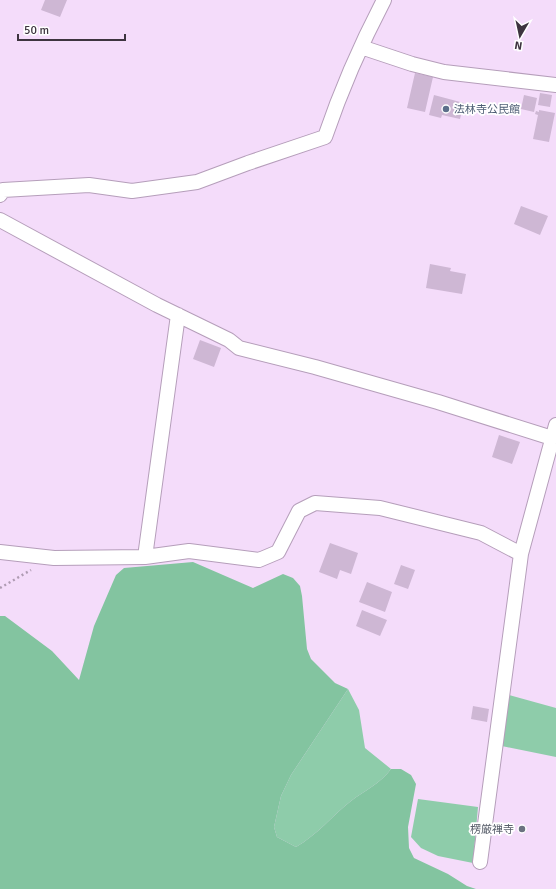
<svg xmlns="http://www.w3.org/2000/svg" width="556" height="889" viewBox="0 0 556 889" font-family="Signika,'Noto Sans JP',sans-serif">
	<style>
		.green { fill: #8eccaa }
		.forest { fill: #83c4a0 }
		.building { fill: #ceb7d4 }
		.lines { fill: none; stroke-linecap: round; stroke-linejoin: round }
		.street-casing { stroke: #b59eba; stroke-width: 16 }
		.path { stroke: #ae9bb2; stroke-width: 2.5; stroke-dasharray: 2 3; stroke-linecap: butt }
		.street { stroke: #fff; stroke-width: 14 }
		.service-dot { fill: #5c6f8a; stroke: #fff; stroke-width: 1.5 }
		.worship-dot { fill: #6b7280; stroke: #fff; stroke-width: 1.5 }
		.labels { text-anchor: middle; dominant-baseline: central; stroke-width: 3.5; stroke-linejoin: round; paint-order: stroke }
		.service-label { font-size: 11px; fill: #4e5e75; stroke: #fff; text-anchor: start }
		.worship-label { font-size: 11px; fill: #5b616d; stroke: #fff; text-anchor: end }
	</style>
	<rect width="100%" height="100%" fill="#f4dcfa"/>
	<path class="green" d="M348 689 359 710 365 748 391 769C381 783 364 791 351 801 332 816 317 835 296 847L277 837 274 827 281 796 291 775Z
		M509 695 556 708V757L497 745Z
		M418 799 478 807 473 863 438 856 421 848 411 837Z"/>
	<path class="forest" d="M193 562 253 588 283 574 293 578 300 586 302 596 307 649 311 659 335 683 348 689 291 775 281 796 274 827 277 837 296 847C317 835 332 816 351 801 364 791 381 783 391 769H401L411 775 416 784 408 827 409 848 414 858 448 874 467 886 476 889H0V616H5L52 651 79 680 94 626 116 575 124 568Z"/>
	<path class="building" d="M45 0H67L60 17 41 10Z
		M415 73 433 77 425 112 407 108Z
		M540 93 552 95 550 107 538 105Z
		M434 95 464 103 460 119 442 115 441 118 429 115Z
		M524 95 537 98 534 112 521 109Z
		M539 110 555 113 549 142 533 139 538 115 535 114 536 111 539 112Z
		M521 206 548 216 540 235 514 224Z
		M430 264 451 268 450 271 466 274 462 294 426 288Z
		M200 340 221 348 214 367 193 359Z
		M499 435 520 442 512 464 492 457Z
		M330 543 358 553 351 574 340 570 337 579 319 572Z
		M401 565 415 570 408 589 394 584Z
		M367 582 392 592 385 612 359 602Z
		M362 610 387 620 380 636 356 626Z
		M473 706 489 709 487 722 471 719Z"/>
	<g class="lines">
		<g class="street-casing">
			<path id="street" d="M361 47 412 64 444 72 556 85
				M0 195 3 190 89 185 132 191 197 182 248 163 325 137C341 90 361 44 384 0
				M0 220 157 305 229 340 239 348 315 367 438 402 552 438
				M0 552 54 558 145 557 189 551 259 560 278 552 299 511 315 503 380 508 481 533 521 554
				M145 557 178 315
				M480 862 521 554 556 425"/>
		</g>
		<path class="path" d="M0 588 31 570"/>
		<use href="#street" class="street"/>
	</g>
	<circle class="service-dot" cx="446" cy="109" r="4"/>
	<circle class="worship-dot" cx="522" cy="829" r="4"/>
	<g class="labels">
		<g class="service-label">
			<text x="454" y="109">法林寺公民館</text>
		</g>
		<g class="worship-label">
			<text x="514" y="829">楞厳禅寺</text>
		</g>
	</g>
	<g transform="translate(520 36) rotate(189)" stroke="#ffffff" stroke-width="3" paint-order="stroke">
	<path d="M0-3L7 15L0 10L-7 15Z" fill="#3d343f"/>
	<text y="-6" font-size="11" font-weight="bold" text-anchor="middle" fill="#3d343f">N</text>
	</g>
	<path d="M18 34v6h107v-6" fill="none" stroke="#3d343f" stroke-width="2"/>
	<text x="24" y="34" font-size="12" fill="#3d343f" stroke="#ffffff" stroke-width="3" paint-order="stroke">50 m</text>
</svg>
